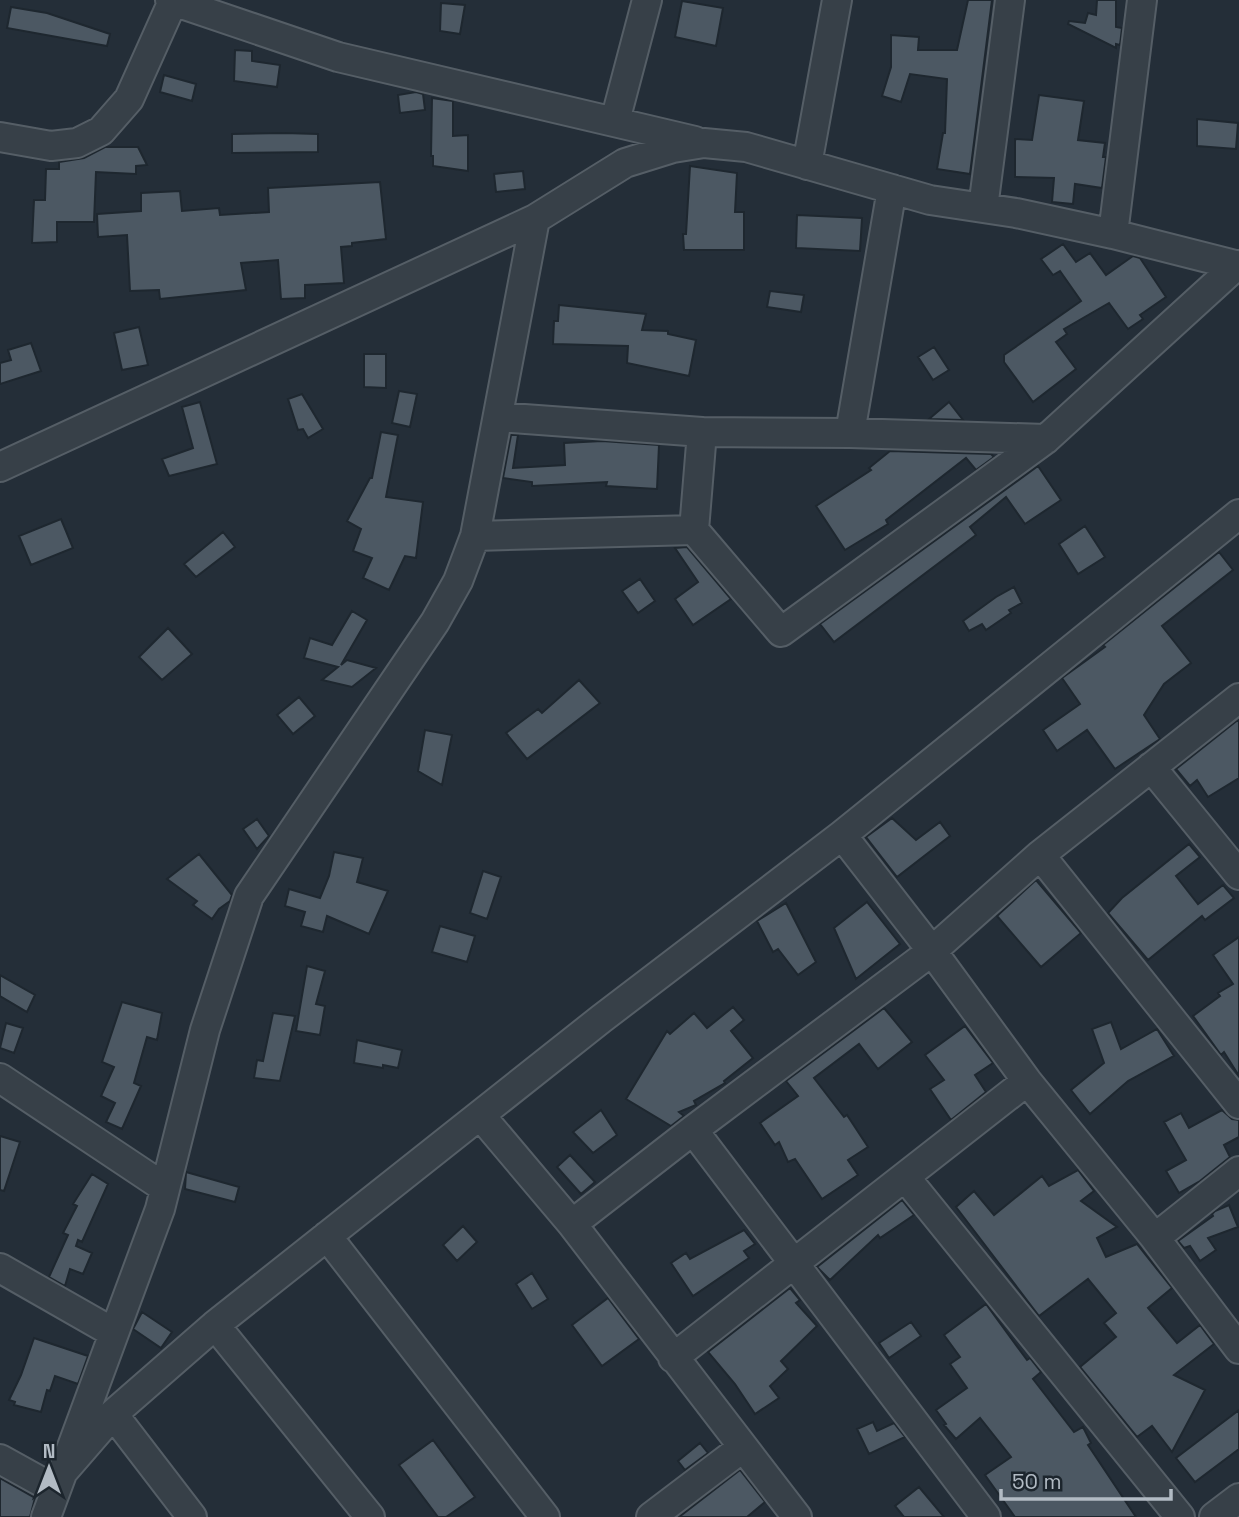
<svg xmlns="http://www.w3.org/2000/svg" width="1239" height="1517" viewBox="0 0 1239 1517" font-family="'Space Grotesk',sans-serif">
	<style>
		.building { fill: #4c5863; stroke: #1e272f; stroke-width: 2 }
		.lines { fill: none; stroke-linecap: round; stroke-linejoin: round }
		.minor-casing { stroke: #555e66; stroke-width: 32 }
		.minor { stroke: #374048; stroke-width: 28 }
	</style>
	<rect width="100%" height="100%" fill="#242e38"/>
	<path class="building" d="M968 0H992L970 174 937 169 943 133H945L947 79 910 74 901 102 882 96 891 67V35L919 37 918 50H957Z
		M1097 0H1116V27L1122 28 1120 45 1116 44V48L1068 24 1069 21 1085 23 1088 13 1096 15Z
		M682 1 723 8 716 46 675 37Z
		M441 3 465 5 460 34 440 31Z
		M11 7 47 13 110 34 107 46 7 28Z
		M235 50 252 51V61L280 65 277 87 234 81Z
		M164 75 196 84 192 101 160 92Z
		M416 92 423 94 425 110 400 113 398 95Z
		M1039 95 1084 101 1078 140 1105 143 1103 157H1106L1102 188 1075 184 1073 204 1052 202 1054 178 1015 177V139L1032 140Z
		M432 98 453 101V136L468 135V171L433 166V156H431Z
		M1197 119 1238 123 1236 149 1197 146Z
		M284 133 318 134V152L232 153V134Z
		M105 147H138L147 165 136 166V174L96 172 94 222H57V242L32 243 34 200H45L46 169H59V162L84 158Z
		M690 166 737 173 735 212H744V250H684L683 234H686Z
		M523 171 525 189 496 192 494 174Z
		M380 182 386 239 352 243V246L341 247 344 283 305 285V298L281 299 278 260 241 263 246 290 160 299 159 290 130 291 127 235 98 237 97 214 141 211V193L180 191 182 211 219 208 220 215 269 212 268 188Z
		M797 215 862 218 860 251 796 248Z
		M1063 244 1076 262 1090 253 1106 275 1133 256 1140 258 1166 297 1140 315 1143 319 1128 329 1109 303 1064 329 1067 334 1056 342 1076 369 1033 402 1004 362V355L1081 301 1060 271 1053 275 1041 259Z
		M770 291 804 295 801 312 767 307Z
		M559 305 646 314 642 330 668 331V334L696 340 689 376 627 363 628 346 553 344 554 321H558Z
		M139 327 148 365 122 370 114 333Z
		M31 343 41 371 0 384V363L11 360 8 350Z
		M934 347 949 370 933 380 918 357Z
		M364 354H386V388L364 387Z
		M399 391 417 394 410 427 392 423Z
		M302 394 323 429 308 438 303 429 298 430 288 399Z
		M200 402 217 464 169 476 162 459 193 448 182 407Z
		M949 402 963 420 929 419Z
		M381 432 398 435 386 497 423 502 416 558 405 556 389 590 363 578 372 558 353 551 361 529 347 521 370 478H372Z
		M511 435H518L513 468 565 465 564 443 602 441 659 445 657 489 606 486 607 482 532 486V482L503 478Z
		M890 451 991 454 994 457 976 470 966 458 886 520 888 524 845 550 816 506 871 470 869 468Z
		M1038 466 1061 500 1025 524 1006 497 970 527 976 535 834 642 820 624Z
		M61 519 73 548 31 565 19 536Z
		M1085 526 1105 557 1078 574 1059 544Z
		M223 532 235 547 196 577 184 564Z
		M687 547 731 599 693 625 675 599 698 582 675 548Z
		M1219 552 1233 570 1162 626 1191 663 1164 684 1144 715 1160 739 1115 769 1087 730 1057 751 1043 730 1080 704 1062 678 1105 647 1103 645Z
		M640 579 655 601 638 613 622 591Z
		M1014 587 1022 603 1009 610 1011 613 986 630 982 624 969 631 963 621 996 597Z
		M352 611 367 620 341 665 347 660 376 668 352 687 322 680 338 667 304 658 310 638 332 645Z
		M168 628 192 654 162 680 139 657Z
		M579 680 600 703 527 759 506 733 538 709 542 713Z
		M299 697 315 716 293 734 277 715Z
		M1239 719V778L1208 797 1197 780 1190 786 1176 769Z
		M425 730 452 735 442 785 418 771Z
		M892 818 916 840 940 822 950 836 897 877 866 837Z
		M257 819 269 836 257 849 243 829Z
		M1189 844 1200 857 1176 876 1198 904 1223 885 1234 898 1205 920 1202 916 1148 960 1108 913 1122 898Z
		M334 852 363 858 357 882 388 891 369 934 327 916 323 932 301 926 305 912 285 906 289 889 320 898 329 876Z
		M199 854 232 895 230 901 219 909 212 919 193 905 197 901 167 879Z
		M483 871 501 877 487 919 470 913Z
		M1036 880 1081 933 1041 967 997 916Z
		M867 902 900 944 856 979 834 928Z
		M786 903 816 962 798 975 778 949 773 952 757 921Z
		M440 926 475 936 467 962 432 952Z
		M1239 937V1076L1224 1052 1221 1055 1193 1016 1220 996 1218 993 1233 984 1213 955Z
		M307 966 325 971 316 1004 325 1006 320 1035 296 1031Z
		M0 975 35 995 27 1012 0 996Z
		M122 1002 162 1013 157 1040 147 1037 134 1083 141 1086 122 1129 106 1122 115 1103 101 1096 114 1067 102 1062Z
		M733 1007 744 1020 731 1031 753 1058 724 1081 725 1083 694 1101 696 1105 679 1112 684 1116 671 1126 626 1099 667 1031 670 1034 694 1013 707 1028Z
		M884 1008 912 1042 878 1069 859 1044 814 1078 844 1117 847 1115 868 1147 848 1160 858 1175 822 1199 795 1159 788 1162 779 1142 775 1145 760 1123 798 1096 786 1081Z
		M273 1013 295 1016 280 1081 254 1078 257 1060 263 1061Z
		M1111 1022 1121 1049 1157 1029 1174 1056 1128 1081 1090 1114 1071 1090 1104 1063 1092 1029Z
		M6 1023 23 1028 14 1053 0 1048Z
		M965 1026 993 1063 975 1075 986 1092 951 1120 930 1089 944 1080 925 1055Z
		M357 1040 402 1050 398 1068 383 1065V1068L354 1063Z
		M601 1110 617 1135 593 1153 573 1132Z
		M1222 1110 1232 1119 1239 1120V1137L1224 1145 1230 1157 1200 1181 1179 1193 1166 1171 1186 1160 1164 1122 1181 1113 1189 1128Z
		M0 1136 20 1142 4 1191 0 1190Z
		M570 1155 595 1182 581 1194 557 1167Z
		M1078 1170 1094 1191 1081 1201 1117 1227 1097 1238 1106 1257 1137 1244 1172 1288 1148 1308 1177 1343 1200 1325 1214 1344 1174 1375 1205 1390 1172 1452 1152 1426 1137 1437 1080 1367 1116 1337 1104 1323 1116 1313 1088 1279 1039 1316 956 1207 974 1191 994 1215 1042 1176 1049 1186Z
		M186 1172 239 1187 235 1202 185 1189Z
		M92 1174 108 1184 82 1242 78 1240 76 1246 92 1253 83 1274 70 1269 65 1286 49 1277 68 1235 63 1233 77 1206 73 1204Z
		M902 1200 914 1215 880 1238 878 1235 830 1280 817 1267Z
		M1229 1205 1238 1227 1208 1238 1216 1250 1200 1261 1190 1246 1184 1248 1178 1241 1213 1216 1212 1214 1215 1211Z
		M463 1226 477 1242 457 1261 443 1245Z
		M744 1230 755 1244 744 1251 749 1258 693 1296 671 1263 686 1253 690 1259Z
		M532 1273 548 1299 532 1309 516 1284Z
		M790 1288 800 1300 796 1303 817 1326 781 1361 788 1369 770 1386 779 1398 755 1414 735 1384 708 1352Z
		M608 1298 639 1339 602 1366 572 1325Z
		M986 1304 1027 1360 1030 1358 1041 1372 1033 1379 1074 1432 1083 1427 1091 1443 1088 1445 1136 1517H1015L985 1475 1011 1457 980 1418 956 1439 944 1425 946 1424 936 1410 967 1388 950 1364 960 1357 944 1335Z
		M142 1312 172 1332 161 1348 133 1329Z
		M911 1322 921 1336 889 1358 879 1343Z
		M34 1338 88 1356 78 1384 55 1376 50 1391 47 1390 41 1412 14 1405 15 1402 9 1400 21 1375Z
		M1239 1410V1449L1195 1482 1176 1458Z
		M873 1422 877 1431 894 1423 905 1437 869 1454 857 1429Z
		M433 1440 475 1497 446 1517H438L399 1465Z
		M700 1443 708 1453 685 1470 678 1461Z
		M740 1470 765 1502 747 1517H679Z
		M0 1478 35 1498 30 1517H0Z
		M919 1487 944 1517H904L895 1506Z"/>
	<g class="lines">
		<g class="minor-casing">
			<path id="minor" d="M170 0 338 57 695 141
				M615 121 647 0
				M0 137 51 146 77 143 101 131 129 99 173 1
				M807 165 837 0
				M983 208 1010 0
				M1113 234 1142 0
				M498 417 702 432 850 433 1046 439
				M702 432 694 530 781 632 1046 439 1237 265
				M850 433 892 189
				M0 467 535 219 625 163 673 148 704 143 746 147 930 200 1016 213 1113 234 1239 266
				M475 536 694 530
				M1151 767 1239 875
				M842 835 932 951 1027 1081 1155 1238 1239 1349
				M1040 855 1239 1104
				M0 1078 165 1188
				M480 1115 572 1224 797 1517
				M693 1130 986 1517
				M905 1177 1180 1517
				M572 1224 693 1130 932 951 1040 855 1239 698
				M327 1236 545 1517
				M1155 1238 1239 1171
				M0 1268 114 1333
				M215 1325 370 1517
				M673 1358 1027 1081
				M113 1414 192 1517
				M0 1459 56 1490
				M61 1474 113 1414 215 1325 601 1019 842 835 1239 514
				M46 1517 160 1209 205 1030 249 896 435 622 458 581 475 536 535 219
				M651 1517 742 1448
				M1214 1517 1239 1498"/>
		</g>
		<use href="#minor" class="minor"/>
	</g>
	<g transform="translate(49 1468)" stroke="#1c252d" stroke-width="5" paint-order="stroke">
	<path d="M0-5L12 26L0 18L-12 26Z" fill="#b2bbc4"/>
	<text y="-10" font-size="19" font-weight="bold" text-anchor="middle" fill="#b2bbc4">N</text>
	</g>
	<path d="M1001 1489v10h170v-10" fill="none" stroke="#b2bbc4" stroke-width="3.5"/>
	<text x="1012" y="1489" font-size="21" fill="#b2bbc4" stroke="#1c252d" stroke-width="5" paint-order="stroke">50 m</text>
</svg>
